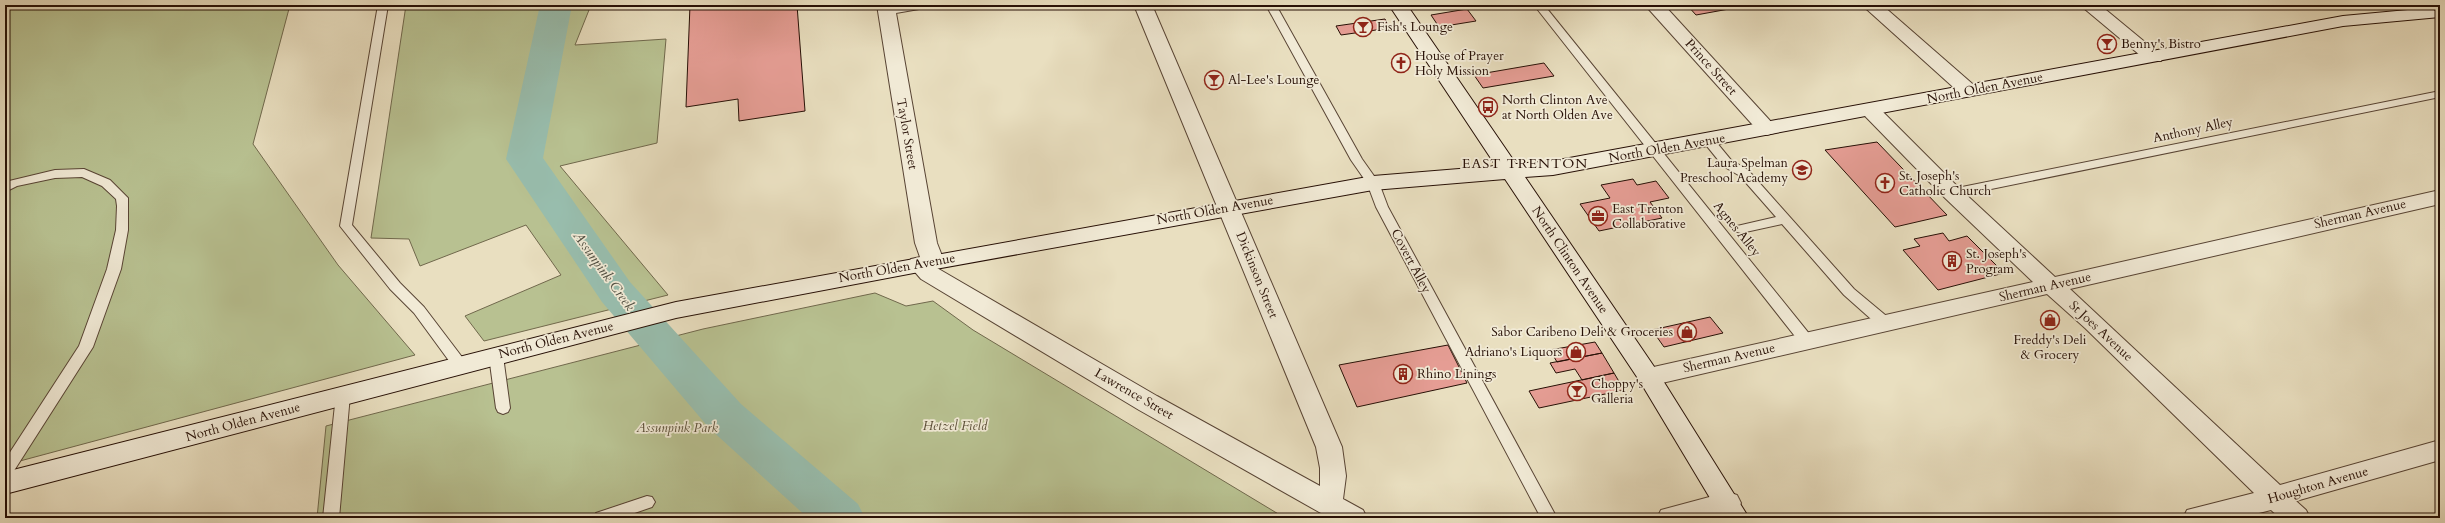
<svg xmlns="http://www.w3.org/2000/svg" width="2445" height="523" viewBox="0 0 2445 523" font-family="Cardo,serif">
	<style>
		.green { fill: #b8c191; stroke: #70684c }
		.lines { fill: none; stroke-linecap: round; stroke-linejoin: round }
		.river { fill: #98bdad; fill-rule: evenodd }
		.building { fill: #e59d94; stroke: #271006 }
		.lane-casing { stroke: #584434; stroke-width: 2 }
		.street-casing { stroke: #584434; stroke-width: 2 }
		.secondary-casing { stroke: #271006; stroke-width: 2 }
		.lane { fill: #f1ead6; fill-rule: evenodd }
		.street { fill: #f1ead6; fill-rule: evenodd }
		.secondary { fill: #f1ead6; fill-rule: evenodd }
		.rail-casing { stroke: #271006; stroke-width: 4 }
		.rail { stroke: #f1ead6; stroke-width: 2.5; stroke-dasharray: 8; stroke-linecap: butt }
		.labels { text-anchor: middle; dominant-baseline: central; stroke-width: 3.5; stroke-linejoin: round; paint-order: stroke }
		.poi-label { font-size: 13px; fill: #271006; stroke: #f1ead6; text-anchor: start }
		.street-label { font-size: 13px; fill: #271006; stroke: #f1ead6 }
		.park-label { font-size: 13px; font-style: italic; fill: #5a4e37; stroke: #f1ead6 }
		.neighbourhood-label { font-size: 14px; letter-spacing: 1px; fill: #271006; stroke: #f1ead6 }
		.water-label { font-size: 14px; font-style: italic; fill: #4f4d40; stroke: #f1ead6 }
	</style>
	<rect width="100%" height="100%" fill="#e9dfc0"/>
	<filter id="stains"><feTurbulence type="fractalNoise" baseFrequency=".005" numOctaves="4"/><feColorMatrix values="0 0 0 0 .2 0 0 0 0 .09 0 0 0 0 .02 0 0 0 .5 -.17"/></filter>
	<radialGradient id="worn" r=".72"><stop offset=".6" stop-color="#630" stop-opacity="0"/><stop offset="1" stop-color="#630" stop-opacity=".3"/></radialGradient>
	<path class="green" d="M5 5H290L253 144 338 265 415 355 5 465Z
		M406 5H591L575 45 666 39 657 143 560 166 668 295 484 341 465 316 561 275 526 225 420 266 409 239 371 238Z
		M875 293 906 306 933 301 973 330 1285 518H317L326 426 703 329Z"/>
	<g class="lines">
		<path class="river" d="M540 5H572L543 158 630 282 741 404 858 504 865 518H808L709 428 602 302 506 159Z"/>
	</g>
	<path class="building" d="M690 5H797L805 111 739 121 738 99 686 107Z
		M1687 5H1751L1696 15Z
		M1467 9 1476 21 1439 27 1431 15Z
		M1385 19 1390 28 1341 35 1336 26Z
		M1544 63 1554 76 1483 88 1474 75Z
		M1877 142 1947 215 1895 227 1825 150Z
		M1633 179 1637 185 1656 181 1669 198 1650 202 1662 218 1599 231 1580 204 1610 198 1601 185Z
		M1943 233 1949 241 1967 236 2004 273 1938 290 1903 250 1920 246 1914 239Z
		M1710 317 1723 333 1664 347 1652 330Z
		M1595 342 1602 353 1557 362 1550 350Z
		M1448 345 1467 383 1357 407 1339 365Z
		M1602 353 1614 373 1582 380 1575 369 1556 373 1550 363Z
		M1614 373 1624 390 1539 408 1529 391Z"/>
	<g class="lines">
		<g class="lane-casing">
			<path id="lane" d="M378 5H388L352 225 400 283 424 307 465 361 467 365 465 369H455L414 313 390 289 340 226Z
				M1266 5H1276L1362 159 1379 183 1388 207 1557 518H1541L1376 207 1367 183 1351 160Z
				M1534 5H1544L1811 336 1813 340 1811 344H1801Z
				M2440 91V97L1952 197 1946 193 1952 189Z
				M1708 136 1712 137 1731 160 1748 170 1854 289 1890 319 1892 323 1890 327H1880L1844 295 1782 224 1741 233 1737 232 1735 229 1737 226 1776 217 1740 176 1723 166 1702 140Z
				M84 169 110 180 128 198V230L121 269 93 347 10 477 5 479V460L79 346 107 269 116 230 117 206 116 199 102 186 82 177 55 178 17 186 5 192V182L55 170Z
				M496 351 501 352 503 356 510 408 508 412 503 414 498 412 496 408 489 356 491 352Z
				M343 389 348 391 350 395 339 518H323L336 395 338 391Z
				M647 496 652 497 655 502 652 507 620 518H594L596 513Z"/>
		</g>
		<g class="street-casing">
			<path id="street" d="M877 5H922L919 9 896 13 937 243 944 261 941 266 937 268 1157 396 1320 486V468L1316 447 1134 5H1152L1342 447 1346 476 1343 499 1363 510 1367 518H1331L1319 512 1139 410 921 279 908 264 911 259 920 257 915 243Z
				M1645 5H1664L1774 125 1777 129 1774 133 1767 135 1760 133Z
				M1862 5H1882L1976 87 1979 91 1976 95H1962Z
				M2080 5H2100L2163 57 2161 61H2147Z
				M1870 104 1877 106 1959 188 2055 277 2440 190V204L2070 289 2280 485 2440 440V460L2296 501 2306 510 2310 518H2280L2271 510 2239 518H2183L2187 510 2254 493 2085 328 2047 294 1649 386 1641 383 1637 377 1641 371 1649 368 2033 282 1945 198 1863 114 1860 110 1863 106Z
				M1728 492 1737 495 1741 503 1737 511 1712 518H1657L1661 510Z"/>
		</g>
		<g class="secondary-casing">
			<path id="secondary" d="M1389 5H1407L1516 164 1553 161 2343 16 2440 7V17L2343 26 1553 175 1525 177 1657 371 1749 518H1722L1641 383 1505 179 1373 190 919 272 676 318 5 494V472L676 302 1373 176 1496 166Z"/>
		</g>
		<use href="#lane" class="lane"/>
		<use href="#street" class="street"/>
		<use href="#secondary" class="secondary"/>
		<g class="rail-casing">
			<path id="rail" d="M2428 5 2440 11"/>
		</g>
		<use href="#rail" class="rail"/>
	</g>
	<defs>
		<g id="bar-ring" transform="scale(1)"><circle r="9.5" fill="#f1ead6" stroke="#8f2418" stroke-width="1.5"/><path d="M-6-5H6L.8 .8V4.5H3.5V6h-7V4.5H-.8V.8Z" fill="#8f2418"/></g>
		<g id="church-ring" transform="scale(1)"><circle r="9.5" fill="#f1ead6" stroke="#8f2418" stroke-width="1.5"/><path d="M-1.2-6h2.4v3.5h3.3v2.4h-3.3V6h-2.4V-.1h-3.3v-2.4h3.3Z" fill="#8f2418"/></g>
		<g id="bus-ring" transform="scale(1)"><circle r="9.5" fill="#f1ead6" stroke="#8f2418" stroke-width="1.5"/><path d="M-5-6H5V4H4V6H2V4H-2V6H-4V4H-5ZM-3.5-4V0h7V-4ZM-3.5 1.2v1.5H-2V1.2ZM2 1.2v1.5H3.5V1.2Z" fill="#8f2418"/></g>
		<g id="school-ring" transform="scale(1)"><circle r="9.5" fill="#f1ead6" stroke="#8f2418" stroke-width="1.5"/><path d="M0-5L7-2L0 1L-7-2ZM-4 1L0 2.5L4 1V4Q0 6-4 4Z" fill="#8f2418"/></g>
		<g id="office-ring" transform="scale(1)"><circle r="9.5" fill="#f1ead6" stroke="#8f2418" stroke-width="1.5"/><path d="M-6-3h4V-5.5h4V-3h4V5H-6ZM-1-4.5V-3h2v-1.5ZM-6 0V1H6V0Z" fill="#8f2418"/></g>
		<g id="building-ring" transform="scale(1)"><circle r="9.5" fill="#f1ead6" stroke="#8f2418" stroke-width="1.5"/><path d="M-4-6H4V6H1V3H-1V6H-4ZM-2.5-4.3h1.7v1.8h-1.7ZM.8-4.3h1.7v1.8H.8ZM-2.5-1h1.7V.8h-1.7ZM.8-1h1.7V.8H.8Z" fill="#8f2418"/></g>
		<g id="shop-ring" transform="scale(1)"><circle r="9.5" fill="#f1ead6" stroke="#8f2418" stroke-width="1.5"/><path d="M-5-2.5h2.3a2.7 3.5 0 0 1 5.4 0H5L5.5 6h-11ZM-1.5-2.5h3a1.5 2.3 0 0 0-3 0Z" fill="#8f2418"/></g>
	</defs>
	<g fill-rule="evenodd">
		<use href="#bar-ring" x="1363" y="27"/>
		<use href="#bar-ring" x="2107" y="44"/>
		<use href="#church-ring" x="1401" y="63"/>
		<use href="#bar-ring" x="1214" y="80"/>
		<use href="#bus-ring" x="1488" y="107"/>
		<use href="#school-ring" x="1802" y="170"/>
		<use href="#church-ring" x="1885" y="183"/>
		<use href="#office-ring" x="1598" y="216"/>
		<use href="#building-ring" x="1952" y="261"/>
		<use href="#shop-ring" x="2050" y="320"/>
		<use href="#shop-ring" x="1687" y="332"/>
		<use href="#shop-ring" x="1576" y="352"/>
		<use href="#building-ring" x="1403" y="374"/>
		<use href="#bar-ring" x="1577" y="391"/>
	</g>
	<g class="labels">
		<g class="poi-label">
			<text x="1377" y="27">Fish's Lounge</text>
			<text x="2121" y="44">Benny's Bistro</text>
			<text x="1415" y="56">House of Prayer<tspan x="1415" dy="15">Holy Mission</tspan></text>
			<text x="1228" y="80">Al-Lee's Lounge</text>
			<text x="1502" y="100">North Clinton Ave<tspan x="1502" dy="15">at North Olden Ave</tspan></text>
			<text x="1788" y="163" text-anchor="end">Laura Spelman<tspan x="1788" dy="15">Preschool Academy</tspan></text>
			<text x="1899" y="176">St. Joseph's<tspan x="1899" dy="15">Catholic Church</tspan></text>
			<text x="1612" y="209">East Trenton<tspan x="1612" dy="15">Collaborative</tspan></text>
			<text x="1966" y="254">St. Joseph's<tspan x="1966" dy="15">Program</tspan></text>
			<text x="1673" y="332" text-anchor="end">Sabor Caribeno Deli &amp; Groceries</text>
			<text x="2050" y="340" text-anchor="middle">Freddy's Deli<tspan x="2050" dy="15">&amp; Grocery</tspan></text>
			<text x="1562" y="352" text-anchor="end">Adriano's Liquors</text>
			<text x="1417" y="374">Rhino Linings</text>
			<text x="1591" y="384">Choppy's<tspan x="1591" dy="15">Galleria</tspan></text>
		</g>
		<g class="street-label">
			<text transform="translate(1711 67) rotate(48)">Prince Street</text>
			<text transform="translate(1985 88) rotate(-11)">North Olden Avenue</text>
			<text transform="translate(2193 130) rotate(-12)">Anthony Alley</text>
			<text transform="translate(907 134) rotate(80)">Taylor Street</text>
			<text transform="translate(1667 148) rotate(-10)">North Olden Avenue</text>
			<text transform="translate(1215 210) rotate(-10)">North Olden Avenue</text>
			<text transform="translate(2360 214) rotate(-13)">Sherman Avenue</text>
			<text transform="translate(1737 229) rotate(51)">Agnes Alley</text>
			<text transform="translate(1570 260) rotate(56)">North Clinton Avenue</text>
			<text transform="translate(1411 261) rotate(62)">Covert Alley</text>
			<text transform="translate(897 268) rotate(-10)">North Olden Avenue</text>
			<text transform="translate(1257 275) rotate(68)">Dickinson Street</text>
			<text transform="translate(2045 287) rotate(-13)">Sherman Avenue</text>
			<text transform="translate(2101 331) rotate(43)">St Joes Avenue</text>
			<text transform="translate(556 340) rotate(-14)">North Olden Avenue</text>
			<text transform="translate(1729 358) rotate(-13)">Sherman Avenue</text>
			<text transform="translate(1134 394) rotate(30)">Lawrence Street</text>
			<text transform="translate(243 422) rotate(-15)">North Olden Avenue</text>
			<text transform="translate(2318 485) rotate(-16)">Houghton Avenue</text>
		</g>
		<g class="park-label">
			<text x="955" y="426">Hetzel Field</text>
			<text x="677" y="428">Assunpink Park</text>
		</g>
		<g class="neighbourhood-label">
			<text x="1525" y="163">EAST TRENTON</text>
		</g>
		<g class="water-label">
			<text transform="translate(604 271) rotate(54)">Assunpink Creek</text>
		</g>
	</g>
	<rect width="2445" height="523" fill="none" stroke="#e9dfc0" stroke-width="20"/>
	<rect x="6" y="6" width="2433" height="511" fill="none" stroke="#271006" stroke-width="2"/>
	<rect x="10" y="10" width="2425" height="503" fill="none" stroke="#271006"/>
	<rect width="100%" height="100%" filter="url(#stains)"/>
	<rect width="100%" height="100%" fill="url(#worn)"/>
</svg>
